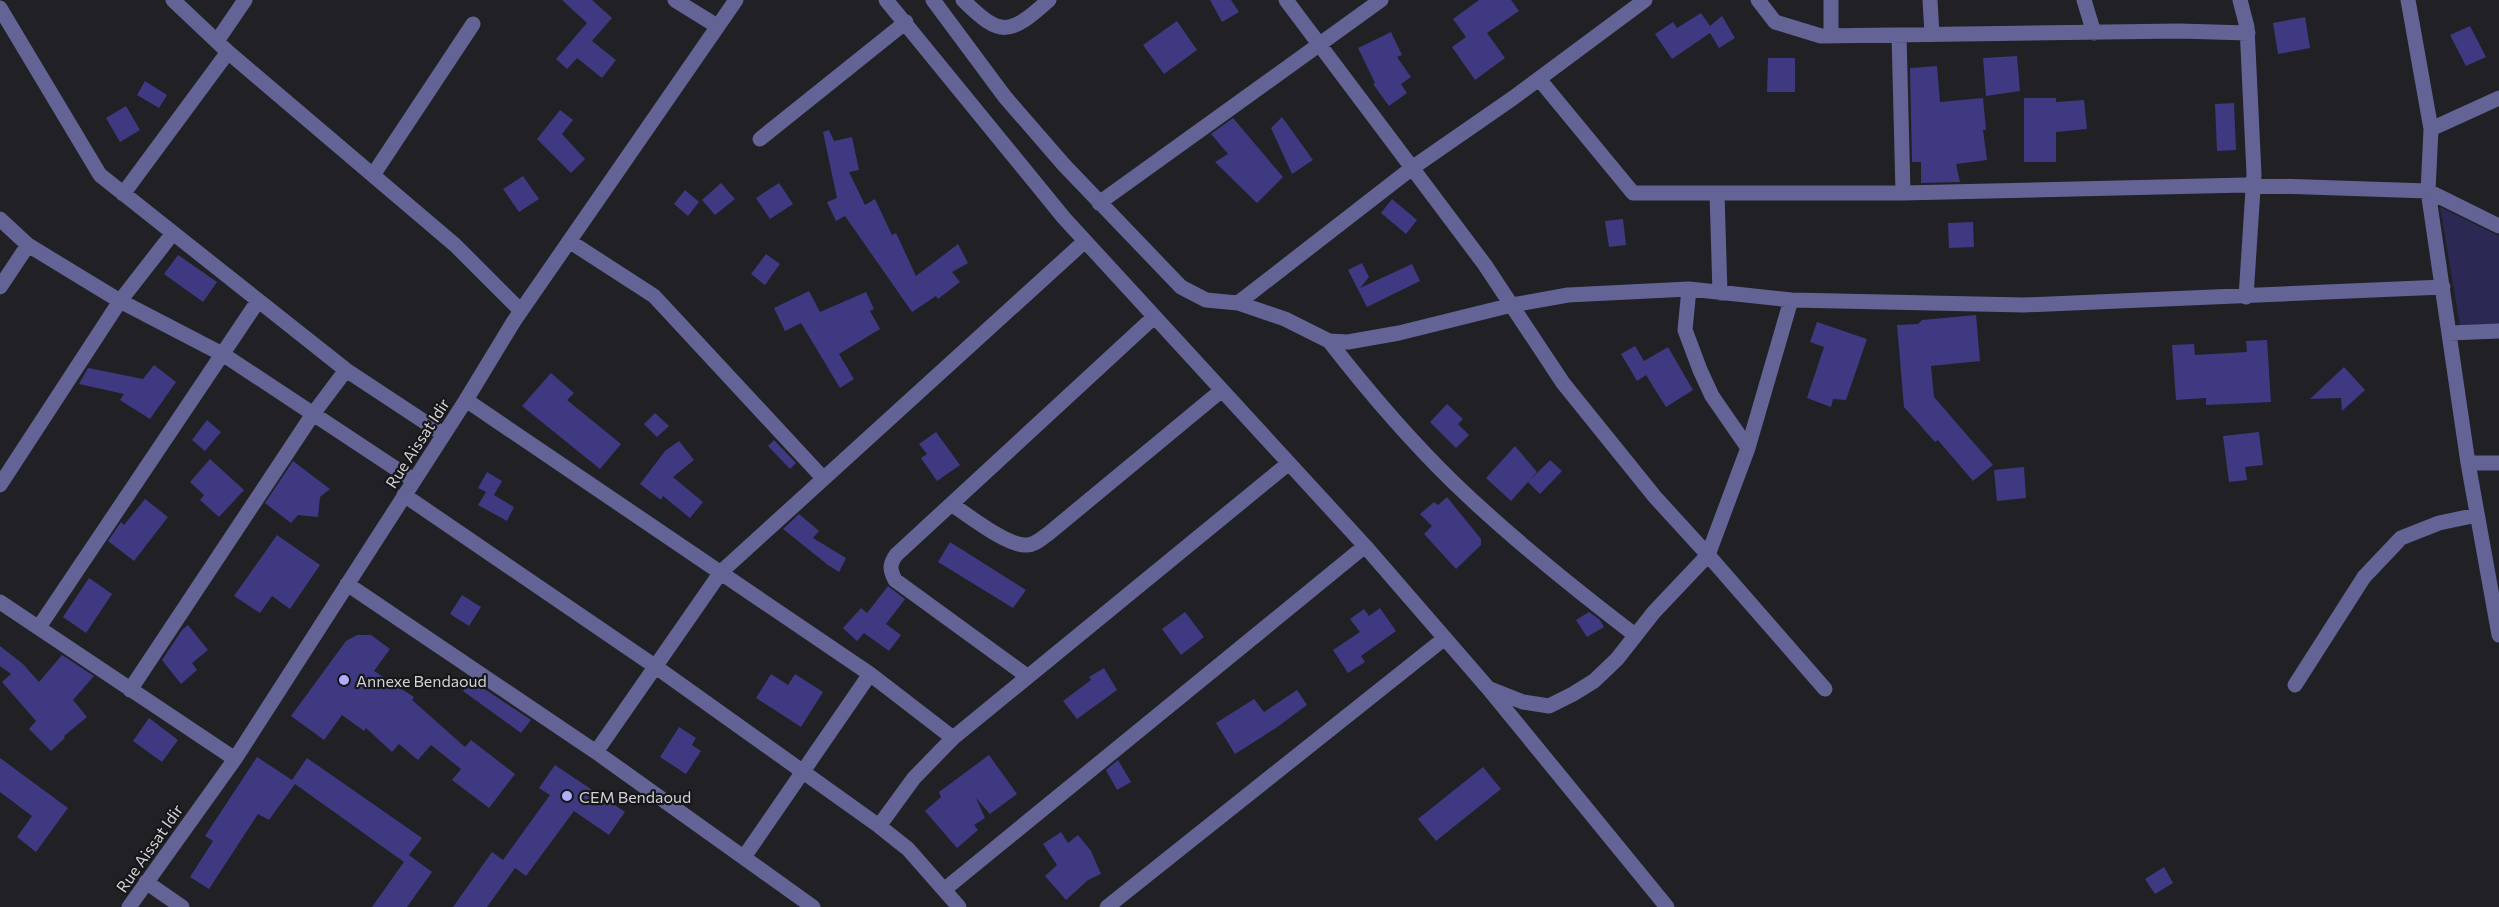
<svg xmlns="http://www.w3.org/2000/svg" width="2499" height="907" viewBox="0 0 2499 907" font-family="Commissioner,sans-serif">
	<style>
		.green { fill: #2b2954 }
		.building { fill: #3f3982 }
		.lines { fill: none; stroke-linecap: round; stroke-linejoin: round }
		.minor { stroke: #636396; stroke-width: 15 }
		.poi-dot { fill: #aeaefb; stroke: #17171b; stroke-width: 2 }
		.labels { text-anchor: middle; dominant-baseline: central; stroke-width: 4.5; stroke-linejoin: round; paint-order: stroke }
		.street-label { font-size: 16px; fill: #d2d2d5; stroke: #17171b }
		.poi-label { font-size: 16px; fill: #d2d2d5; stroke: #17171b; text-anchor: start }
	</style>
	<rect width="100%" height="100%" fill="#202025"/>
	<path class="green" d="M2440 207 2499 236V324L2460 325Z"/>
	<path class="building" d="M562 0H592L612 18 592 41 616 60 602 78 577 58 567 69 556 59 587 23Z
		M1210 0H1231L1239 12 1222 22Z
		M1479 0H1511L1519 11 1487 33 1505 58 1475 80 1452 47 1466 37 1453 19Z
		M1701 13 1710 26 1722 16 1735 38 1719 48 1710 33 1672 59 1655 34 1673 22 1677 28Z
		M2305 17 2310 48 2278 54 2273 23Z
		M1177 21 1197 50 1164 74 1143 45Z
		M2470 26 2486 57 2466 66 2450 35Z
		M1391 32 1402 55 1397 57 1411 77 1401 84 1407 93 1389 106 1373 84 1375 83 1358 48Z
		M2017 56 2020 91 1986 96 1983 58Z
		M1768 58H1795V92H1767Z
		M1937 66 1940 102 1983 98 1986 130H1983L1987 160 1956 164 1960 182 1921 183V162H1912L1910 68Z
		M145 81 167 95 159 108 137 95Z
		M2024 98H2056V102L2084 100 2087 129 2056 132V162H2024Z
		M2234 103 2236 150 2217 151 2215 104Z
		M126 106 140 130 120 142 106 118Z
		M560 110 573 120 562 134 585 159 571 173 537 139Z
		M1282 117 1313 160 1292 174 1271 128Z
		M1233 118 1283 177 1257 203 1215 162 1228 154 1211 134Z
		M829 130 834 141 852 137 859 170 849 172 865 205 875 199 892 235 896 233 916 276 958 244 968 263 952 272 960 282 938 299 936 296 912 312 845 216 836 221 827 202 837 198 823 132Z
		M523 176 539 199 519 212 503 189Z
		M721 183 735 199 715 215 702 200Z
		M779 183 793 204 770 219 756 198Z
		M685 190 699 202 688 216 674 204Z
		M1392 199 1417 220 1406 234 1381 213Z
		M1623 219 1626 245 1609 247 1605 221Z
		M1973 222 1974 247 1949 248 1948 223Z
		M766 254 780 264 765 285 751 274Z
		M178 255 217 282 203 302 164 274Z
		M1362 263 1369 277 1360 288 1412 264 1420 281 1367 307 1348 270Z
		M809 291 820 312 866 292 874 309 870 311 880 329 839 354 854 379 840 388 801 323 785 331 774 308Z
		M1976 315 1980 361 1931 366 1934 397 1993 465 1973 481 1938 440 1935 442 1904 407 1897 325 1918 324 1922 320Z
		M1817 322 1867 339 1846 400 1833 399 1831 407 1807 398 1824 347 1810 342Z
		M2267 340 2271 402 2206 405V398L2176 400 2172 345 2194 344 2195 355 2247 352 2246 341Z
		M1635 346 1644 361 1668 347 1693 390 1666 407 1646 375 1637 381 1621 354Z
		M154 365 176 382 150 419 120 400 124 394 79 384 88 368 143 379Z
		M2344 367 2365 390 2342 411 2341 398 2310 399Z
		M551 373 574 393 567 400 621 444 600 469 522 406Z
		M1447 404 1463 419 1458 424 1469 435 1456 448 1430 422Z
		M655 413 669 426 657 437 644 424Z
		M207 420 221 432 205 451 192 440Z
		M936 432 960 465 937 481 921 458 927 454 919 444Z
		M2259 432 2263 465 2245 467 2247 480 2229 482 2223 436Z
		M774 440 796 463 790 469 768 446Z
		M679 441 694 460 673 477 703 502 690 518 663 496 661 500 640 484 665 451Z
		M1515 446 1537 472 1511 501 1486 478Z
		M210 459 244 490 219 517 200 500 204 495 190 482Z
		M1550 460 1562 471 1540 494 1528 482Z
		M293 461 330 489 320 497 318 517 298 515 291 523 265 503Z
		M2024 467 2026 498 1997 501 1994 470Z
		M487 472 502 481 494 495 514 507 507 521 478 505 486 492 478 488Z
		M1447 497 1481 539V545L1456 569 1424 534 1432 526 1420 514 1434 502 1438 505Z
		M145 499 168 517 134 561 108 541 121 522 124 525Z
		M799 514 819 531 813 538 846 558 839 572 828 565 783 529Z
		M277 535 320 565 290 609 272 596 260 613 234 596Z
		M950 542 1026 590 1013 608 938 562Z
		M89 578 112 594 86 633 63 617Z
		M888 586 905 599 886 624 901 635 889 651 864 633 857 641 843 628 861 608 867 613Z
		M462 595 481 607 469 626 450 614Z
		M1380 608 1396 631 1361 656 1365 662 1348 673 1333 650 1360 632 1350 619 1364 609 1369 616Z
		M1185 612 1204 637 1181 655 1162 629Z
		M1589 612 1600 620 1604 627 1587 637 1576 620Z
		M188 625 208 650 192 663 197 670 181 684 162 660 182 630Z
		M357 635H371L390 649 374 671 414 697 412 700 465 747 471 740 515 774 489 808 452 780 461 769 431 745 418 760 399 744 392 752 366 728 364 731 342 715 324 740 291 716 346 641Z
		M0 646 23 664 39 682 62 655 94 676 73 700 87 717 64 736 65 738 51 751 29 729 36 721 2 682 11 674 0 666Z
		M1104 668 1117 690 1077 719 1063 701 1091 680 1089 677Z
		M771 674 788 685 795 674 823 692 801 727 756 698Z
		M471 680 531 720 521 733 463 691Z
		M1297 690 1307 705 1276 728 1235 754 1216 723 1254 699 1264 712Z
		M149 718 178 740 162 762 133 741Z
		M679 727 696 738 692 745 701 751 686 774 660 757Z
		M989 755 1017 794 990 814 976 798 985 818 974 825 978 830 957 848 925 811 941 797 939 792Z
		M257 757 292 780 307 758 422 838 409 855 432 872 407 907H372L406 859 404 862 295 784 269 820 258 814 209 889 190 877 213 841 205 836Z
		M0 758 68 808 36 852 17 837 32 816 0 792Z
		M1118 760 1131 782 1117 790 1106 770Z
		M555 765 625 812 609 835 574 811 526 876 515 868 487 907H453L492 852 503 860 550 795 539 788Z
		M1483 767 1501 789 1436 841 1418 819Z
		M1061 832 1068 843 1078 835 1091 851 1101 874 1088 880 1066 900 1045 876 1057 865 1043 844Z
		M2164 867 2173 883 2155 894 2145 879Z"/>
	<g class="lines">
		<path class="minor" d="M173 0 228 52 455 245 521 311
			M675 0 717 26
			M886 0 1064 218 1365 546 1488 688 1667 907
			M933 0 1005 97 1064 165 1181 287 1206 300 1238 303 1285 319 1329 341 1348 342 1399 333 1512 305 1568 295 1689 289 1791 300
			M963 0C1001 38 1010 35 1049 0
			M1286 0 1485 265 1563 383 1655 497 1708 555 1654 612 1617 659 1594 681 1573 694 1549 706 1523 702 1490 689
			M1758 0 1775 22 1821 36 2179 31 2248 33
			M1930 0 1932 34
			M2084 0 2094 33
			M2240 0 2247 27 2254 174 2246 297
			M2408 0 2431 129 2428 191 2468 463 2499 635
			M0 8 100 175 346 370 443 434
			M1831 35V0
			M1899 35 1903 193
			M217 41 245 0
			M1539 79 1633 193H1903L2246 185 2428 191 2499 226
			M2431 129 2499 98
			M760 139 906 22
			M373 175 473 24
			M1717 193 1720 293
			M123 194 228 52
			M1099 203 1381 0
			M0 219 28 245 120 301 224 355 413 480
			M569 241 654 296 823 478
			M0 287 28 245
			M1689 289 1685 330 1700 370 1712 396 1748 448
			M1238 303 1412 168 1513 98 1645 0
			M2450 333 2499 331
			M1329 341C1367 390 1409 439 1453 482 1510 537 1572 587 1635 635
			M466 400 870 674 953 738
			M2468 463H2499
			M0 485 120 301 173 233
			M404 495 656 667 879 826 908 849 959 907
			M951 504C968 515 1008 547 1027 545 1035 545 1042 538 1048 534L1222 390
			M347 584 596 752 813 907
			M0 602 235 759
			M39 627 258 301
			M1027 676 895 580C890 570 889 565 896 555L1154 317
			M2295 685 2364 577 2401 538 2439 523 2477 515
			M1825 689 1708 555 1748 448 1791 300 2024 305 2443 287
			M130 690 313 414 346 370
			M596 752 721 572 1085 241
			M879 826 914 778 953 738 1289 463
			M744 857 870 674
			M146 882 182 907
			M945 889 1365 546
			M129 907 235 759 466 400 514 321 736 0
			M1107 907 1445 638"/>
	</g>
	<g class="poi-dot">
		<circle cx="344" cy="680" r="6"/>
		<circle cx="567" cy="796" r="6"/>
	</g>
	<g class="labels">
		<g class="street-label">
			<text transform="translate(417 443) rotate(-57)">Rue Aissat Idir</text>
			<text transform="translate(149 848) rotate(-55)">Rue Aissat Idir</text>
		</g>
		<g class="poi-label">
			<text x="356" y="680">Annexe Bendaoud</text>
			<text x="579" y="796">CEM Bendaoud</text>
		</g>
	</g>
</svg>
